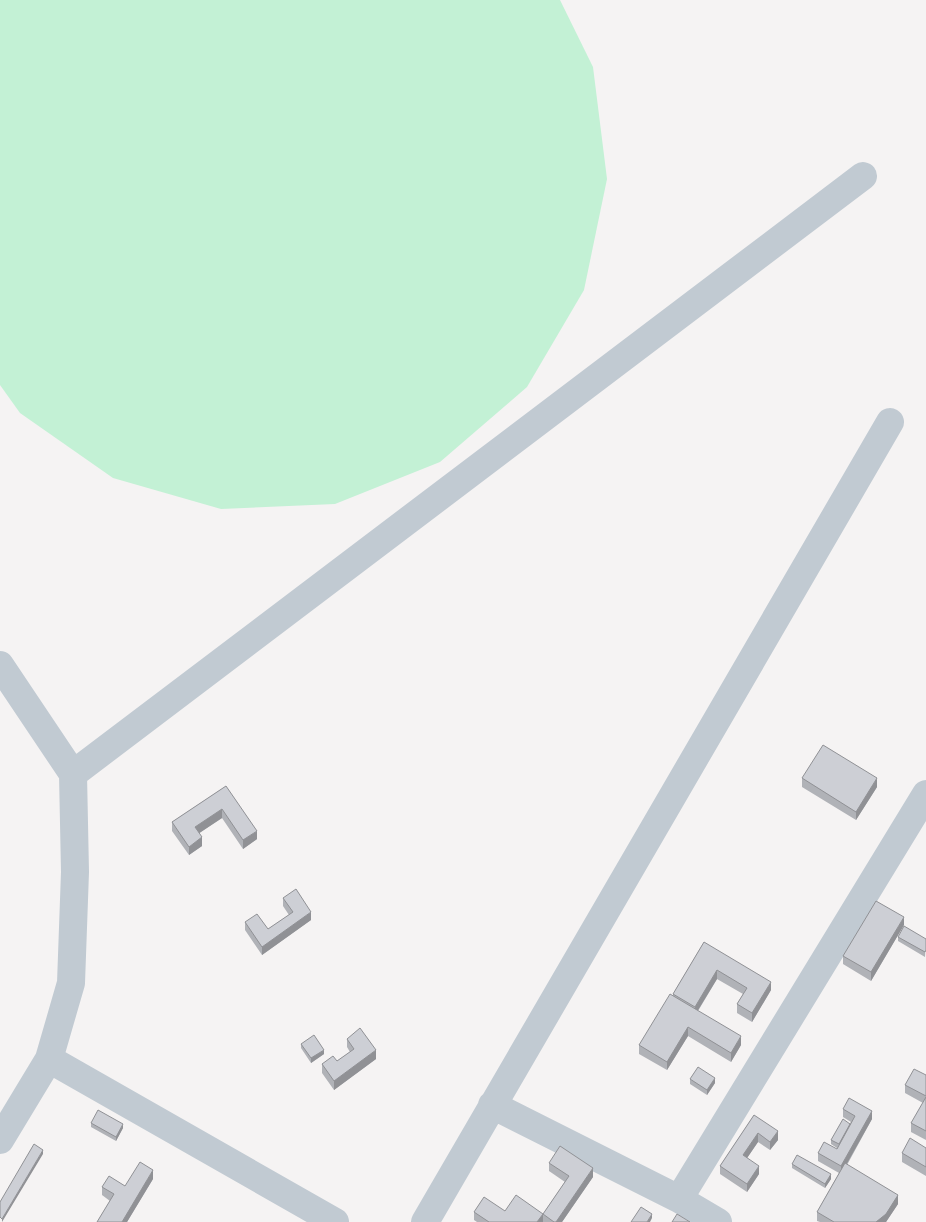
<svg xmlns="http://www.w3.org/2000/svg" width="926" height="1222" viewBox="0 0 926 1222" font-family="'PT Sans',sans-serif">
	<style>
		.green { fill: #c3f1d5 }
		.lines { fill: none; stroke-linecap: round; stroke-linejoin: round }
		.minor { stroke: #c1cad2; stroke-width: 28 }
		.wall { fill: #b0b2b7 }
		.shaded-wall { fill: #909195 }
		.building { fill: #cdcfd5; stroke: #909195 }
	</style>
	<rect width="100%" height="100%" fill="#f5f3f3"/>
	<path class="green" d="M0 0H560L593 67 607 179 584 290 527 387 440 462 335 504 221 509 113 478 20 413 0 385Z"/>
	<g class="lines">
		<path class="minor" d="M0 665 73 774 75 872 71 983 49 1059 0 1140
			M73 774 863 176
			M49 1059 335 1222
			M492 1105 679 1199 718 1222
			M679 1199 926 794
			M425 1222 890 422"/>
	</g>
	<path class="wall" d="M802 778 877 787 856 820 802 787Z
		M226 786 257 839 243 849 222 818 199 833 202 846 189 855 172 831V822Z
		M283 898 311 920 262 955 245 930V922L268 929 289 915 283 906Z
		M904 925 871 981 843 964V956Z
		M898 937 926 939 925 957 898 941Z
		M704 942 771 990 752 1022 737 1013V1004L743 994 717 979 698 1011 741 1045 731 1062 688 1036 667 1070 639 1054V1045L673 996V994Z
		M347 1039 376 1059 334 1090 322 1073V1064L337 1061 350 1052 347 1047Z
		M301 1044 324 1054 311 1063 301 1048Z
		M926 1075V1140L911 1132V1123L923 1103 905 1093V1085Z
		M690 1079 715 1083 707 1095 690 1084Z
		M843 1109 872 1119 847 1165 898 1204 886 1222H820L817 1221V1212L839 1173 818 1161V1153L837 1149V1148L831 1144V1140L851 1122 843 1117Z
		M754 1115 778 1140 770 1150 758 1142 747 1158 759 1174 747 1192 720 1174V1166Z
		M91 1123 123 1128 116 1141 91 1127Z
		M926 1148V1176L902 1162V1153Z
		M549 1163 593 1177 562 1222H477L474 1220V1212L505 1211 543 1214 565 1182 549 1171Z
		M792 1164 831 1179 825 1188 792 1168Z
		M153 1179 127 1222H97L110 1201 102 1195V1187L125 1186Z"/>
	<path class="shaded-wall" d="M877 778V787L856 820V812Z
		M222 809V818L195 836V827Z
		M257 831V839L243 849V840Z
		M202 837V846L189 855V847Z
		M311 912V920L262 955V947Z
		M904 917V925L871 981V972Z
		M717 970V979L695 1015V1007Z
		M771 982V990L752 1022V1013Z
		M688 1027V1036L667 1070V1062Z
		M741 1036V1045L731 1062V1053Z
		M324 1050V1054L311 1063V1058Z
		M376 1050V1059L334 1090V1081Z
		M715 1078V1083L707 1095V1090Z
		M872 1111V1119L841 1174V1166Z
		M123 1124V1128L116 1141V1137Z
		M778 1131V1140L770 1150V1142Z
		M758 1133V1142L743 1164V1155Z
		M43 1150V1154L2 1222V1219Z
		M759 1166V1174L747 1192V1184Z
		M593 1168V1177L562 1222H556Z
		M153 1170V1179L127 1222H122Z
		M831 1174V1179L825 1188V1184Z
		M898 1195V1204L886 1222H876Z
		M543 1214V1222H537Z
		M652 1214V1218L650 1222H647Z"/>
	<path class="building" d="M823 745 877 778 856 812 802 778Z
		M226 786 257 831 243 840 222 809 195 827 202 837 189 847 172 822Z
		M296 889 311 912 262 947 245 922 257 914 268 929 293 912 283 898Z
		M876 901 904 917 871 972 843 956Z
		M904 926 926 939V950L925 952 898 937Z
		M704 942 771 982 752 1013 737 1004 747 988 717 970 695 1007 673 994Z
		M670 994 741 1036 731 1053 688 1027 667 1062 639 1045Z
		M360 1028 376 1050 334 1081 322 1064 333 1056 337 1061 354 1049 347 1039Z
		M314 1035 324 1050 311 1058 301 1044Z
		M698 1067 715 1078 707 1090 690 1079Z
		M914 1069 926 1075V1096L905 1085Z
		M926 1097V1131L911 1123Z
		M849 1098 872 1111 841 1166 818 1153 824 1142 837 1149 855 1116 843 1109Z
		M98 1110 123 1124 116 1137 91 1123Z
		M754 1115 778 1131 770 1142 758 1133 743 1155 759 1166 747 1184 720 1166Z
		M843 1119 850 1124 839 1144 831 1140Z
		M910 1138 926 1148V1167L902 1153Z
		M34 1144 43 1150 2 1219 0 1217V1202Z
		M560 1146 593 1168 556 1222H554L543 1214 569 1176 549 1163Z
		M797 1155 831 1174 825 1184 792 1164Z
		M140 1162 153 1170 122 1222H97L114 1194 102 1187 109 1176 125 1186Z
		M845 1163 898 1195 886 1214 876 1222H834L817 1212Z
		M516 1195 543 1214 537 1222H489L474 1212 484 1197 505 1211Z
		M641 1207 652 1214 647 1222H631Z
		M677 1214 690 1222H672Z"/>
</svg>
